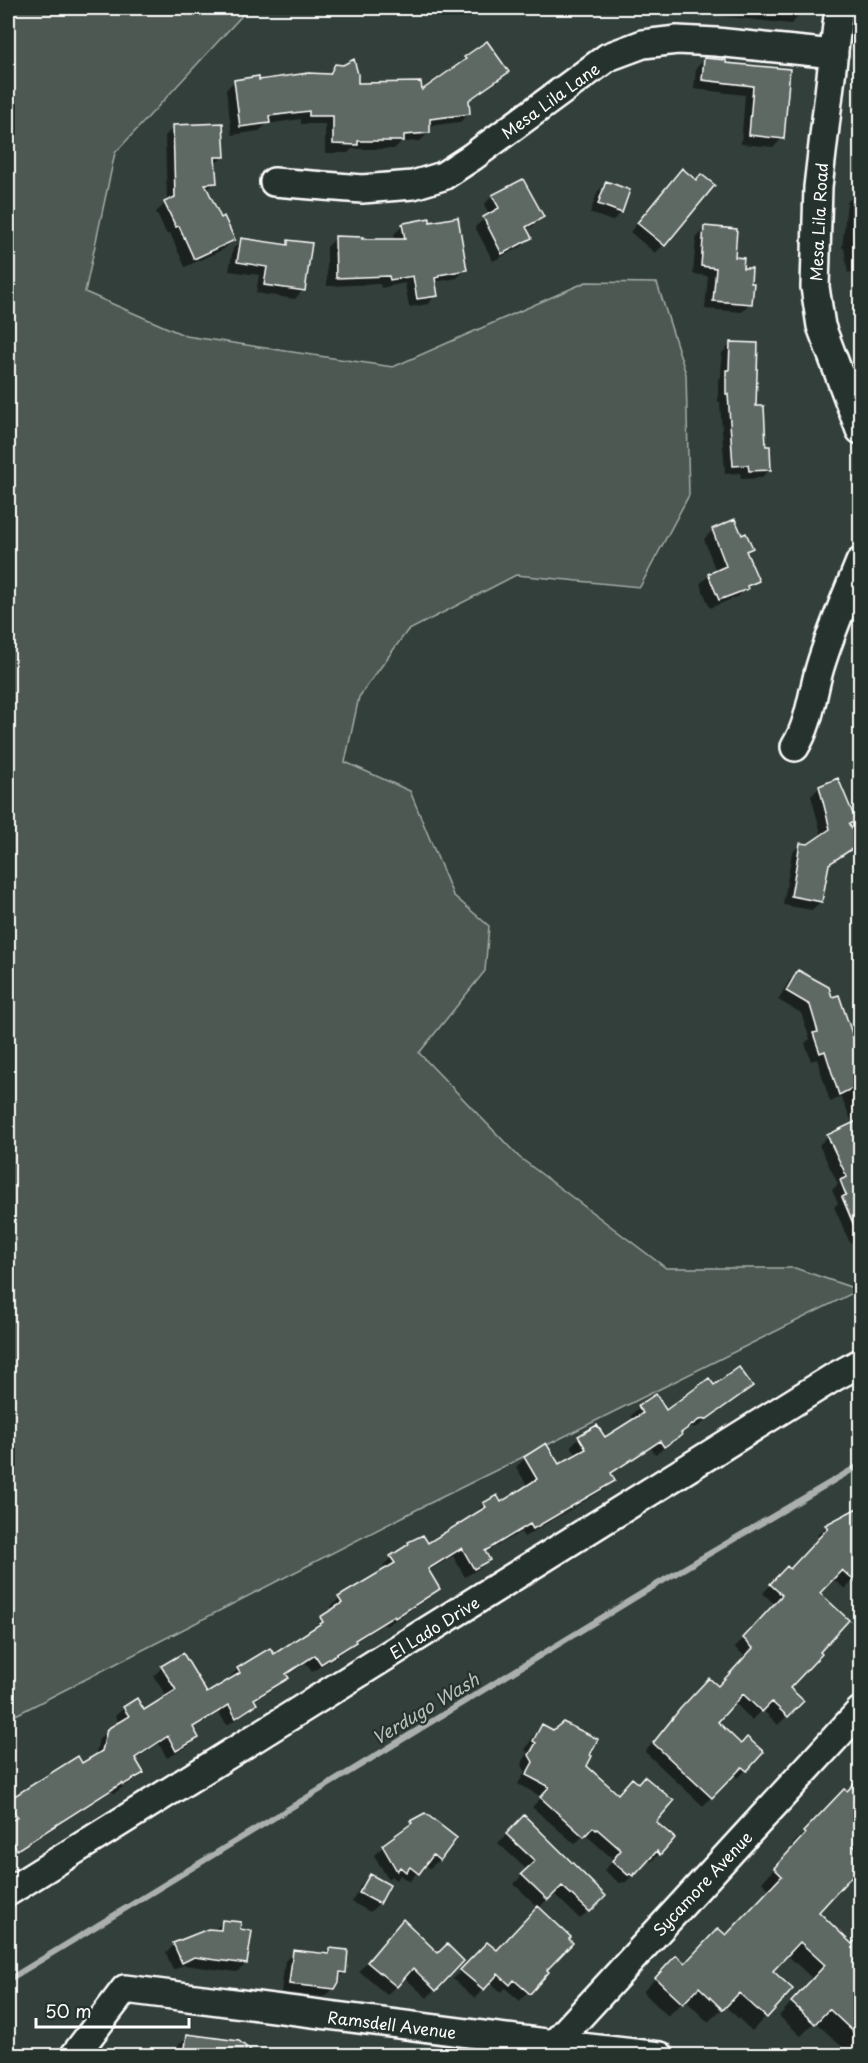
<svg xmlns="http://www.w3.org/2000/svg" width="868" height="2063" viewBox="0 0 868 2063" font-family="'Playpen Sans',sans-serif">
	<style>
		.green { fill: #4d5853; stroke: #a6aca9; stroke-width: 1.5 }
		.shadow { fill: #0007 }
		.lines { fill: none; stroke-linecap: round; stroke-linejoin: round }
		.stream { stroke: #abb0ae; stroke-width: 6 }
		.building { fill: #5f6964; stroke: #fff; stroke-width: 1.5 }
		.minor-casing { stroke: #fff; stroke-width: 32 }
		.minor { stroke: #26332d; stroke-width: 27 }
		.labels { text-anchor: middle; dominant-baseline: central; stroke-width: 4.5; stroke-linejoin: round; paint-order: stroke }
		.street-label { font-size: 16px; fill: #fff; stroke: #26332d }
		.water-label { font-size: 18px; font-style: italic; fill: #b9bdbc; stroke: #26332d }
	</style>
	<rect width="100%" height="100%" fill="#333f3a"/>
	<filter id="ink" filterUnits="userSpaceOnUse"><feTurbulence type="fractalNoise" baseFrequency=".0167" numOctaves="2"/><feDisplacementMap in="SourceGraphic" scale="12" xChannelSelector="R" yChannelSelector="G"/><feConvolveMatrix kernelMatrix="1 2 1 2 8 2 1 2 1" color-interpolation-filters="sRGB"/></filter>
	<g filter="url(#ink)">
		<path class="green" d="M8 8H249L115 153 85 292 186 336 393 367 586 282 657 283 686 374 689 495 640 587 516 575 407 631 359 697 345 762 410 791 453 895 489 926 485 971 419 1053 519 1157 666 1268H795L859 1290 414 1511 8 1719Z"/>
		<path class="shadow" d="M544 8H557L549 14Z
			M721 8H800L799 16 791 24 721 16Z
			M465 58 507 71 498 80 467 102 469 113 460 122 428 126 429 132 420 141 401 142 394 149H352L348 153H325V124H301V119L267 124 259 131 232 135 226 90 234 81H258L326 75 336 66 356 84 420 92 456 66Z
			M705 59 724 64 788 70 782 138 774 147 741 144 745 95 694 89 696 68Z
			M860 108V134L858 133Z
			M174 127 224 156 214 165 215 182 206 191 220 220 233 240 224 249 185 267 170 233 167 235 156 212 167 202 165 136Z
			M860 138V303L851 272 848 273 844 248H842L847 202 855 195Z
			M674 179 664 245 655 253 630 232Z
			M523 181 542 217 533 226 525 230 530 238 521 247 493 261 475 227 489 215 484 205 492 196Z
			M607 183 628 191 621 213 612 221 590 213 598 191Z
			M405 224 466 269 457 278 434 282 436 295 428 304 409 307 405 283 381 288 380 284 327 286V247L336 238 361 240H395L394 234Z
			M705 228 742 269 750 303 742 312 705 309 708 276 693 274 696 237Z
			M241 240 284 246 289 241 303 290 295 299 256 293 259 275 229 271 233 249Z
			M731 344 755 408 770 469 761 478 741 479 740 473 725 474 720 402H718V380L721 377 722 353Z
			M713 530 741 537 751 548 745 553 757 580 737 597 710 608 700 584 709 575 716 572 704 539Z
			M860 610V696L859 697 852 669 855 666 851 646 855 615Z
			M820 787 854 821 849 826 860 842 851 850 827 867 821 901 812 910 783 905 792 853 801 844 809 846 822 837 811 796Z
			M798 972 860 1065V1247L857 1240 850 1243 834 1207 838 1203 832 1190 838 1184 819 1145 828 1136 853 1124 841 1097 830 1102 817 1059 811 1061 805 1043 810 1039 801 1013 778 1000 789 981Z
			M751 1385 742 1394 697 1427 689 1428 672 1443 655 1454 651 1448 610 1475 613 1481 605 1489 524 1537 521 1532 485 1553 488 1559 480 1568 465 1577 453 1556 428 1571 438 1589 430 1597 386 1626 384 1624 353 1643 346 1650 312 1672 306 1663 286 1676 287 1678 278 1686 254 1701 255 1704 246 1713 227 1725 219 1713 192 1729 197 1737 189 1746 167 1758 159 1744 134 1760 142 1773 133 1781 114 1793 112 1791 8 1857V1801L78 1758 82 1765 95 1757 99 1739 108 1730 119 1723 115 1716 124 1708 143 1712 167 1698 154 1676 162 1667 207 1695 230 1680 229 1678 238 1669 273 1656 314 1630 313 1627 333 1611 330 1607 339 1599 386 1570 383 1565 409 1544 427 1545 477 1514 476 1513 484 1504H501L528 1487 516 1467 525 1458 559 1467 577 1456 571 1446 579 1437 604 1440 634 1421 631 1416 639 1407 666 1412 714 1387Z
			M860 1508 859 1575 845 1589 832 1578 818 1593 788 1688 802 1701 778 1725 762 1709 752 1720 734 1702 716 1722 746 1770 737 1778 733 1774 703 1806 645 1752 671 1720 717 1688 746 1657 735 1648 774 1604 763 1593 787 1568 790 1570 820 1538 817 1535 826 1527Z
			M543 1726 617 1796 654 1822 659 1854 651 1862 647 1859 626 1882 619 1883 604 1870 614 1860 587 1836 586 1838 584 1835 575 1844 532 1807 542 1797 518 1784 525 1772 521 1765 528 1752 525 1750 534 1735Z
			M860 1777V1838L852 1847 817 1912 851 1945 860 1935V2047L855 2053 848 2052 815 2022 801 2036 779 2016 813 1979 787 1955 771 1971 791 1989 752 2031 725 2006 708 2022 685 2000 668 2016 643 1992 663 1970 684 1965 725 1937 770 1890 762 1882 793 1848 791 1846 831 1804 846 1793Z
			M425 1815 439 1860 430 1868 424 1864 409 1882 400 1875 396 1880 391 1876 388 1879 374 1855 411 1822Z
			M524 1817 603 1896 580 1919 553 1893 539 1908 514 1884 527 1870 498 1843Z
			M370 1876 388 1886 379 1903 370 1912 352 1902 361 1885Z
			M223 1922 239 1930 246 1964 237 1972 184 1965 173 1970 166 1953 174 1945 213 1931Z
			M394 1930 438 1955 462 1961 427 1998 404 1977 387 1995 359 1971Z
			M487 1944 497 1952 545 1970 520 2001 505 1988 500 1992 489 1982 475 1998 453 1979Z
			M330 1949 344 1972 338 1979 334 1988 325 1997 281 1992 285 1961 294 1952 324 1955Z
			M188 2036 239 2042 254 2056H177L179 2044Z
			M8 2048 17 2056H8Z"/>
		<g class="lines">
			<path class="stream" d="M8 1980 644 1592 860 1465"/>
		</g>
		<path class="building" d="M487 41 509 72 469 100 470 114 430 119V133L404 135V141H358V145L333 144V116H309V111L269 116 270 123 240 127 234 80 259 76V80L308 73 330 74 335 64 343 65 354 59 358 74V83L421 82 422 90 466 59 464 57Z
			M704 58 726 60V63L790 69 784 139 749 135 753 86 702 80Z
			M223 123 225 157H215L217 183 205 184 221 218 224 216 235 240 194 259 179 226 176 227 164 202 175 197 173 125Z
			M682 168 696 180 701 174 715 185 665 246 637 223Z
			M523 179 544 217 526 227 532 238 502 254 483 217 499 208 492 195Z
			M606 181 630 190 622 213 598 204Z
			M458 217 467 270 439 275V277L435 278 438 296 417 299 413 276 390 280 389 276 336 278 335 236 363 237 362 239H405L402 224 404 223 430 218V222Z
			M704 226 737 229 735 257 744 258 743 268H752L751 283H754L752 304 713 301 716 268 701 266Z
			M241 238 288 245V240L312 243 305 291 264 285 267 267 237 262Z
			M730 342 758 343 756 406H764L766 446H770L771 470 749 471 748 465 733 466 728 394H726V370H729Z
			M735 519 742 535 746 533 753 548 746 551 759 581 747 586 748 589 719 600 708 574 726 566 712 529Z
			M838 778 856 821 849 824 861 843 829 864 822 902 791 896 800 843 808 844 830 829 819 786Z
			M798 970 829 987 832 997 839 995 861 1060V1084L839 1095 825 1051 820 1053 813 1033 818 1032 810 1005 786 991Z
			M861 1119V1240H860L842 1197 846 1195 840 1180 847 1177 827 1135Z
			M739 1367 753 1386 707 1419 699 1420 681 1433 682 1435 664 1447 660 1441 611 1473 615 1481 533 1529 530 1524 485 1551 490 1560 474 1569 462 1548 428 1569 440 1589 395 1618 394 1616 355 1640 356 1642 321 1664 315 1655 286 1674 289 1678 254 1699 257 1704 236 1718 229 1705 193 1727 199 1738 176 1751 168 1736 135 1758 144 1773 123 1785 122 1783 17 1850 8 1834V1823L17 1817 8 1800 78 1756 82 1763 102 1751 107 1729 129 1716 123 1707 137 1698 144 1710 176 1690 161 1666 183 1653 207 1693 240 1673 237 1668 270 1648 274 1654 323 1622 320 1617 342 1603 338 1597 395 1563 390 1556 409 1544 408 1542 423 1535 428 1543 486 1507 483 1503 497 1495 501 1502 537 1479 524 1457 546 1443 559 1464 586 1449 578 1436 597 1425 605 1437 643 1413 638 1406 656 1394 666 1410 709 1378 714 1385Z
			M861 1506V1587L842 1570 820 1593 849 1620 820 1652 822 1654 790 1688 804 1701 788 1717 772 1702 762 1712 743 1694 718 1722 741 1744 747 1737 764 1752 747 1771 742 1767 712 1798 653 1743 680 1709 709 1678 718 1686 753 1648 743 1638 782 1595 770 1584 787 1566 790 1569 828 1528 825 1525Z
			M563 1722 598 1739 590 1755 592 1756 587 1766 618 1794 632 1778 638 1783 644 1776 674 1801 656 1822 675 1838 660 1855 657 1851 636 1874 634 1873 633 1876 630 1874 628 1875 612 1861 621 1850 597 1829 596 1830 593 1827 584 1837 540 1797 549 1787 526 1775 533 1762 529 1755 536 1743 533 1741 542 1724 553 1730Z
			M861 1777V1837L853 1845 861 1853V1866L819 1912 852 1944 861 1934V2039L829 2009 815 2024 791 2002 825 1965 800 1942 773 1971 793 1989 767 2018 739 1993 723 2010 699 1987 683 2004 655 1978 676 1955 685 1963 718 1928 726 1935 782 1876 774 1868 805 1834 803 1832 844 1789 847 1791Z
			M425 1813 457 1838 440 1861 433 1855 419 1874 410 1867 406 1872 400 1867 397 1871 382 1845 412 1823 410 1821Z
			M524 1815 606 1896 590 1912 562 1886 548 1900 521 1874 535 1861 506 1834Z
			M370 1874 390 1885 380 1904 359 1893Z
			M538 1906 571 1937 569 1939 573 1943 547 1970 549 1972 530 1994 514 1980 510 1985 498 1974 484 1990 460 1970 487 1942 497 1950Z
			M403 1919 438 1953 447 1944 464 1961 436 1991 413 1968 397 1987 367 1962Z
			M222 1920 241 1922 240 1929 252 1931 247 1964 194 1957 182 1963 173 1943 208 1929 221 1930Z
			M329 1948 348 1950 346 1973 340 1972 339 1982 335 1989 289 1984 293 1950 329 1954Z
			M187 2034 239 2041 256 2055H184Z"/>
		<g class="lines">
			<g class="minor-casing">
				<path id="minor" d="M839 8 818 187 815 287 821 326 860 430
					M274 182 362 189 413 185 443 176 472 157 608 57 643 44 677 40 716 42 834 54
					M795 747C810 723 812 694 820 667 831 631 846 597 860 562
					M8 1892 834 1377 860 1363
					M544 2055 860 1711
					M74 2056 125 1989 554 2044 660 2056"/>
			</g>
			<use href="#minor" class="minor"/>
		</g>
	</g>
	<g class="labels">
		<g class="street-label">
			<text transform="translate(550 100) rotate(-36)">Mesa Lila Lane</text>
			<text transform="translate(818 222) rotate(-87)">Mesa Lila Road</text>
			<text transform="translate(434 1627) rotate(-32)">El Lado Drive</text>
			<text transform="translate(702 1883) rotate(-47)">Sycamore Avenue</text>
			<text transform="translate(392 2024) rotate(7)">Ramsdell Avenue</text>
		</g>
		<g class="water-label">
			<text transform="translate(425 1708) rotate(-31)">Verdugo Wash</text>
		</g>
	</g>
	<rect width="868" height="2063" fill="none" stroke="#26332d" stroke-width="30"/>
	<rect x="15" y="15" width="838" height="2033" fill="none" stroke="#fff" stroke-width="2" filter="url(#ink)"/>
	<path d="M36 2018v9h153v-9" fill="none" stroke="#ffffff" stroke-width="3"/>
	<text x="45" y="2018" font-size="18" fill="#ffffff" stroke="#26332d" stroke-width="4.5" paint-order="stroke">50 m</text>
</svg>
